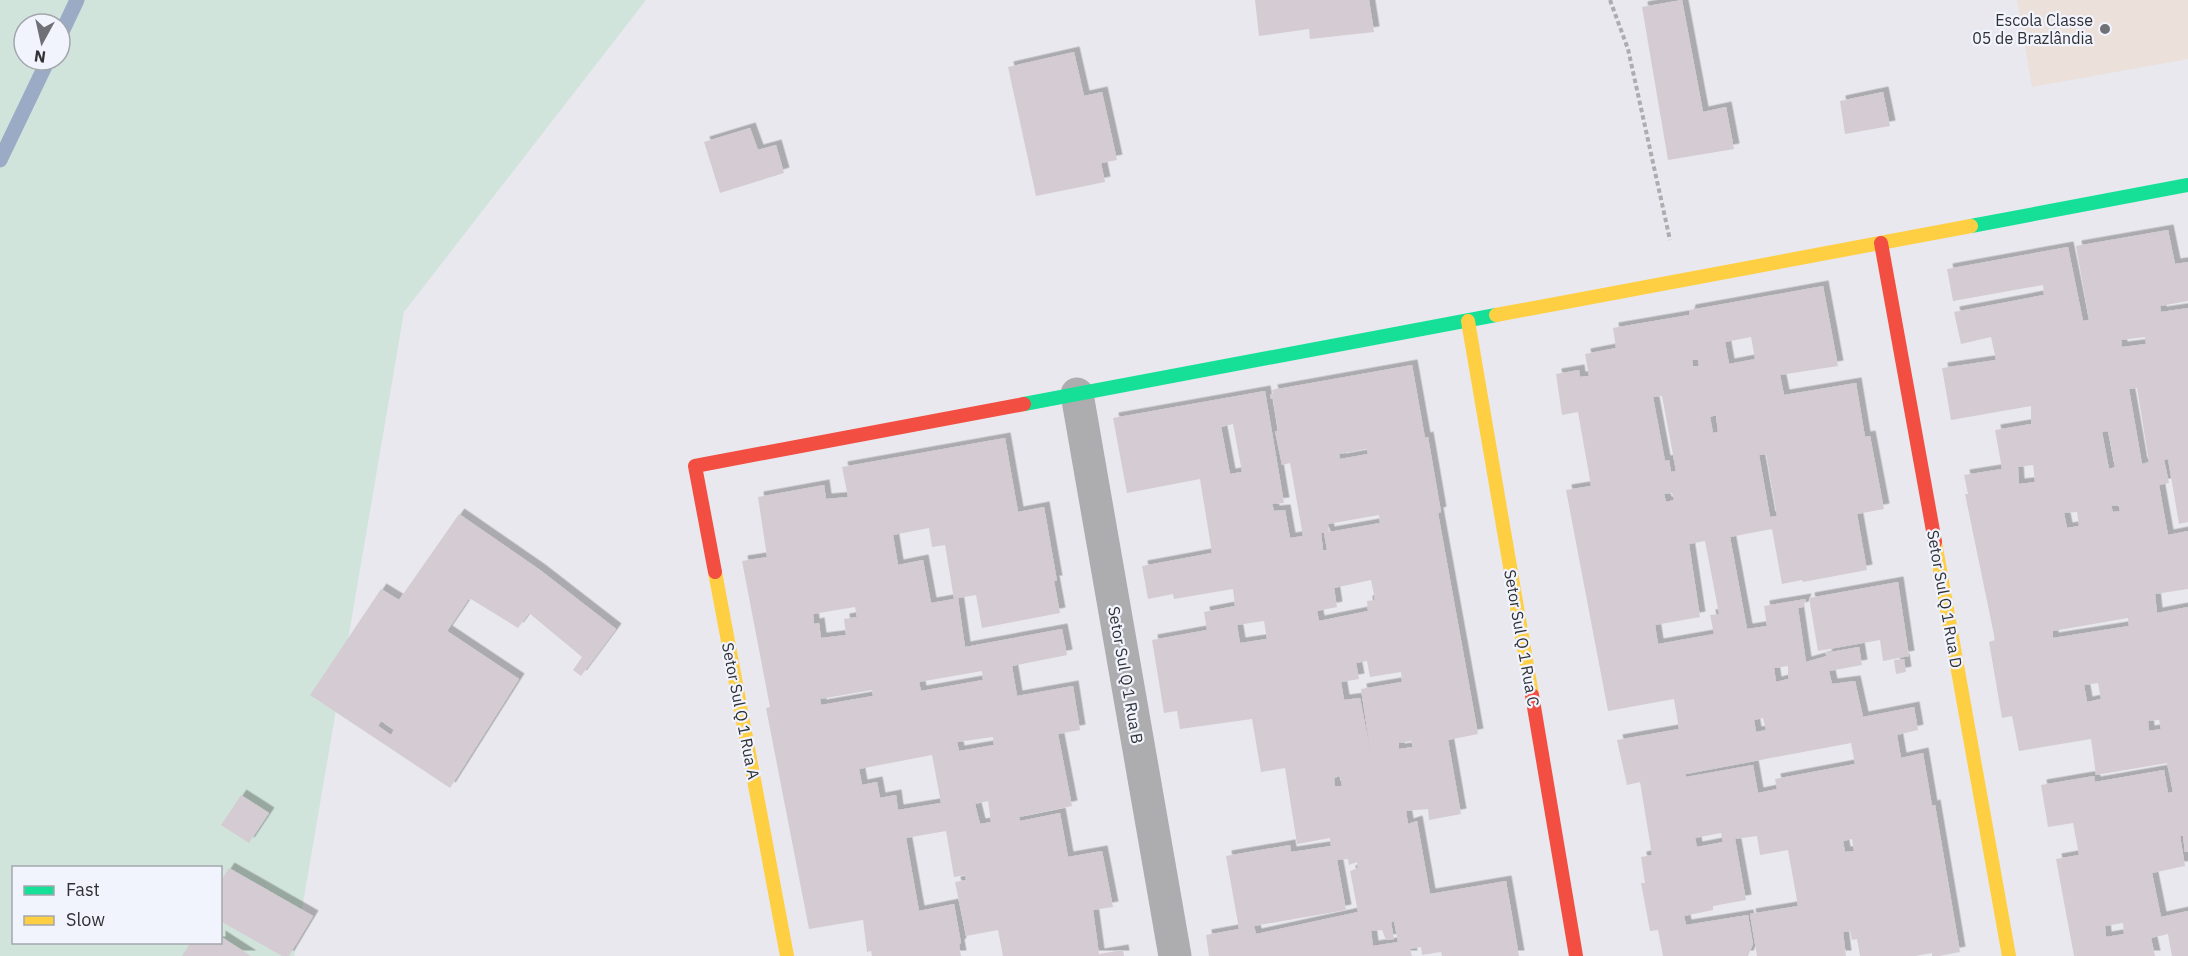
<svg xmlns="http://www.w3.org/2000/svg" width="2188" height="956" viewBox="0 0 2188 956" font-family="'IBM Plex Sans',sans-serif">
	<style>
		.education { fill: #ebe0da }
		.green { fill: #d1e4dc; fill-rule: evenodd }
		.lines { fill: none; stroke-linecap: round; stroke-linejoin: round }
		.stream { stroke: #9cabc5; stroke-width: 15 }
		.building { fill: #d4ccd2; fill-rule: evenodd; filter: url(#shadow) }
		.path { stroke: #adadb0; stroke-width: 4; stroke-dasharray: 4.5 3; stroke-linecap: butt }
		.street { stroke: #adacaf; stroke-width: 33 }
		.fast { stroke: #16e098; stroke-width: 14 }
		.slow { stroke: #ffcf43; stroke-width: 14 }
		.jam { stroke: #f24e42; stroke-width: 14 }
		.poi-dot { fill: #707176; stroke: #f2f4fd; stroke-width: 2 }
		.labels { text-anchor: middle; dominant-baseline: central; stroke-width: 4.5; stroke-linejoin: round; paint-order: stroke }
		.poi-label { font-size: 16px; fill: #303135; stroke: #f2f4fd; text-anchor: end }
		.street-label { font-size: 16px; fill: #303135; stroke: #f2f4fd }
	</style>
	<defs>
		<filter id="shadow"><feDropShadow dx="5.5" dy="-5.5" stdDeviation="0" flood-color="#0004"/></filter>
	</defs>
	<rect width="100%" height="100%" fill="#e8e8ee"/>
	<path class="education" d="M2017 0H2188V59L2032 87Z"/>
	<path class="green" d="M0 0H646L404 312 294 956H0ZM24 24H60V60H24ZM14 868H220V942H14Z"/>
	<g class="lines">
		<path class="stream" d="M60 36 77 0
			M0 160 48 60"/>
	</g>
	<path class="building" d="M1255 0H1369L1374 32 1310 39 1309 29 1259 36Z
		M1682 0 1703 112 1726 107 1734 149 1668 160 1642 7Z
		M1074 52 1084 96 1102 92 1117 160 1101 163 1105 182 1036 196 1008 67Z
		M1883 92 1890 126 1845 134 1840 101Z
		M750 128 758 150 776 145 784 173 720 193 704 142Z
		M2168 230 2175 264 2188 262V301L2160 306 2161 312 2188 308V522L2179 524 2168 459 2164 460 2169 483 2159 485 2168 535 2188 531V589L2155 594 2157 613 2188 607V852H2185L2183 836H2180L2185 866 2152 873 2161 917 2188 911V956H2172L2168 934 2151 938 2155 956H2074L2056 859 2079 855 2073 823 2048 827 2041 785 2094 776 2095 782 2164 770 2168 793 2173 792 2167 763 2096 775 2091 739 2019 751 2012 716 2002 718 1989 642 1995 640 1965 494H1968L1964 475 2002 469 1995 430 2031 424V406L1951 420 1942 368 1996 360 1991 337 1961 344 1954 312 2044 295 2043 285 1953 301 1947 269 2068 247 2083 321 2089 320 2076 246ZM2145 337 2146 344 2122 347 2121 340ZM2137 388 2149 462 2142 464 2129 389ZM2108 431 2115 467 2109 469 2102 432ZM2033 465 2035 482 2019 484 2018 467ZM2119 505 2120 511 2113 512 2111 506ZM2077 512 2079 526 2067 528 2064 513ZM2128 618 2129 626 2053 638V631ZM2098 683 2101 699 2087 702 2084 685ZM2159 720 2161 729 2149 731 2148 721ZM2123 923 2124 934 2106 937 2105 926Z
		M1823 286 1838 366 1780 375 1784 395 1856 383 1865 437 1870 436 1884 509 1857 514 1867 570 1803 582 1802 580 1782 584 1772 529 1730 537 1747 629 1767 626 1764 606 1806 599 1803 607 1798 608 1806 662 1827 656 1825 653 1859 647 1862 665 1829 671 1832 684 1855 681 1863 717 1914 707 1918 730 1897 735 1901 758 1923 753 1932 806 1935 805 1960 952 1939 956H1932V953L1915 956H1860L1857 939 1852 940 1850 931 1843 932 1846 956H1757L1750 914 1798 906 1788 850 1760 855 1757 836 1735 839 1746 900 1713 906V910L1684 916 1686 925 1748 915 1753 944 1748 956H1663L1658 930 1650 931 1641 883H1645L1641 857 1652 855 1640 782 1627 785 1617 740 1679 729 1674 699 1608 711 1566 490 1591 486 1578 412 1562 415 1556 374 1579 370 1580 377 1589 376 1585 354 1616 348 1613 328 1689 315 1690 310ZM1751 337 1755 359 1729 364 1725 342ZM1692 360H1698L1699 366H1693ZM1662 396 1676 471 1671 472 1669 460 1665 461 1653 397ZM1716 415 1718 432 1713 433 1710 417ZM1766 454 1777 516 1770 517 1759 455ZM1672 493 1674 500 1666 502 1664 494ZM1705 541 1719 614 1710 615 1714 634 1658 644 1655 625 1700 617 1689 544ZM1788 666V679L1776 682 1774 668ZM1763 718 1766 730 1756 732 1754 720ZM1851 743 1855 764 1775 779 1777 789 1758 793 1753 765 1686 777V774ZM1721 833 1723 842 1697 847 1695 838ZM1852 839 1854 851 1845 852 1843 841Z
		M1412 365 1425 438 1428 437 1441 512 1438 513 1478 734 1448 740 1461 814 1429 820 1428 809 1406 811 1408 824 1417 821 1430 894 1506 881 1519 956H1442L1441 952 1422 955 1421 947 1410 949 1412 956H1209L1206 935 1239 929 1226 856 1290 845 1291 852 1331 846 1330 838 1297 844 1285 768 1261 772 1252 719 1180 729 1177 711 1164 713 1152 640 1207 630 1204 612 1235 606 1233 589 1174 599 1173 594 1148 599 1142 566 1212 553 1200 479 1127 493 1113 418 1265 391 1284 503 1272 504 1274 511 1285 510 1290 538 1303 536 1290 463 1282 465 1275 431H1278L1273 399H1271L1270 395 1273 394 1272 390ZM1233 424 1242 472 1230 474 1221 427ZM1367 449 1368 454 1340 459 1339 454ZM1379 515 1380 523 1329 532 1328 524ZM1321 533H1324L1327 550H1323ZM1371 580 1375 600 1367 601 1368 611 1319 621 1317 611 1337 607 1334 588ZM1264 621 1267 639 1240 643 1237 625ZM1367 661 1370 677 1401 672 1402 682 1361 689 1371 755 1360 698 1344 700 1341 682 1359 679 1356 663ZM1411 741 1413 747 1399 749V743ZM1340 776 1342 786H1335L1334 778ZM1348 859 1349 865 1357 862 1358 868 1350 871 1358 912 1256 934 1254 926 1346 910 1337 860ZM1394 921 1398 942 1373 946 1371 931 1382 930 1386 940 1394 939 1391 922Z
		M1005 438 1018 512 1044 507 1057 581H1054L1060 613 982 628 976 595 958 598 965 647 1062 629 1067 655 1012 666 1017 696 1073 686 1080 730 1058 734 1072 806 1019 817 1020 821 1060 813 1068 857 1102 851 1113 907 1093 910 1099 954 1123 950 1124 956H1003L998 930 966 936 955 882 966 880 965 875 954 877 946 831 906 838 919 911 954 904 961 943 959 945 961 956H872L871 951 867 952 863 920 809 929 766 708 770 707 742 561 767 557 758 497 824 485 826 499 848 497 842 467ZM929 528 932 547 945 545 954 599 931 603 923 560 898 565 893 535ZM855 607 857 617 844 619 846 635 821 638 819 623 814 624 813 614ZM982 671 983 680 921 691 919 682ZM872 690 873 696 821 705 820 699ZM993 737 994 745 959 751 957 742ZM932 755 941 803 898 810 896 795 880 798 877 782 862 785 859 769ZM988 801 991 822 980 824 975 804Z
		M459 514 540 570 616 629 581 676 573 670 582 657 529 613 518 628 471 599 468 600 447 631 519 679 450 788 310 695 381 589 399 600ZM381 721 394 730 391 735 378 726Z
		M1898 582 1909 656 1883 661 1880 640 1818 651 1809 598Z
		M1904 659 1906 672 1896 674 1894 660Z
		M241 795 269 813 249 843 221 825Z
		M229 868 313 916 289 956H282L220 921V882Z
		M220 936 251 956H182L191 942H220Z"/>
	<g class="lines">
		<path class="path" d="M1610 0 1628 49 1670 240"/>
		<path class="street" d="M1077 394 1175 956"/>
		<path class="fast" d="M1971 226 2188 185
			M1024 404 1496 315"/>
		<path class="slow" d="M1496 315 1971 226
			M1468 321 1532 695
			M1935 542 2009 956
			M715 572 787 956"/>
		<path class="jam" d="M1881 243 1935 542
			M715 572 695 466 1024 404
			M1532 695 1576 956"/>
	</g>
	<circle class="poi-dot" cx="2105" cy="29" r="6"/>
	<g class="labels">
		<g class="poi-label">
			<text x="2093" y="20">Escola Classe<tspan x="2093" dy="18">05 de Brazlândia</tspan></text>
		</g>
		<g class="street-label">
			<text transform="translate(1945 599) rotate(80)">Setor Sul Q 1 Rua D</text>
			<text transform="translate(1522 638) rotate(80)">Setor Sul Q 1 Rua C</text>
			<text transform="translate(1126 675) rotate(80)">Setor Sul Q 1 Rua B</text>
			<text transform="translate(741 711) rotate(79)">Setor Sul Q 1 Rua A</text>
		</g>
	</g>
	<rect x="12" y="866" width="210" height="78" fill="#f2f4fd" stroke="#a4a6ad" stroke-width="1.5"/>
	<rect x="24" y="886" width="30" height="9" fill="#16e098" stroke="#a4a6ad" stroke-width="1.5"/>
	<text x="66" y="896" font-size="18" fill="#303135">Fast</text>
	<rect x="24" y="916" width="30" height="9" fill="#ffcf43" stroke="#a4a6ad" stroke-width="1.5"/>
	<text x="66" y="926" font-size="18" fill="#303135">Slow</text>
	<g transform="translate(42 42) rotate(188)"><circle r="28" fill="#f2f4fd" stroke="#a4a6ad" stroke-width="1.5"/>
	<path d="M0-4.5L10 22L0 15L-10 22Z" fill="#707176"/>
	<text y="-9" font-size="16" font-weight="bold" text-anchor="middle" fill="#303135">N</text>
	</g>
</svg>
